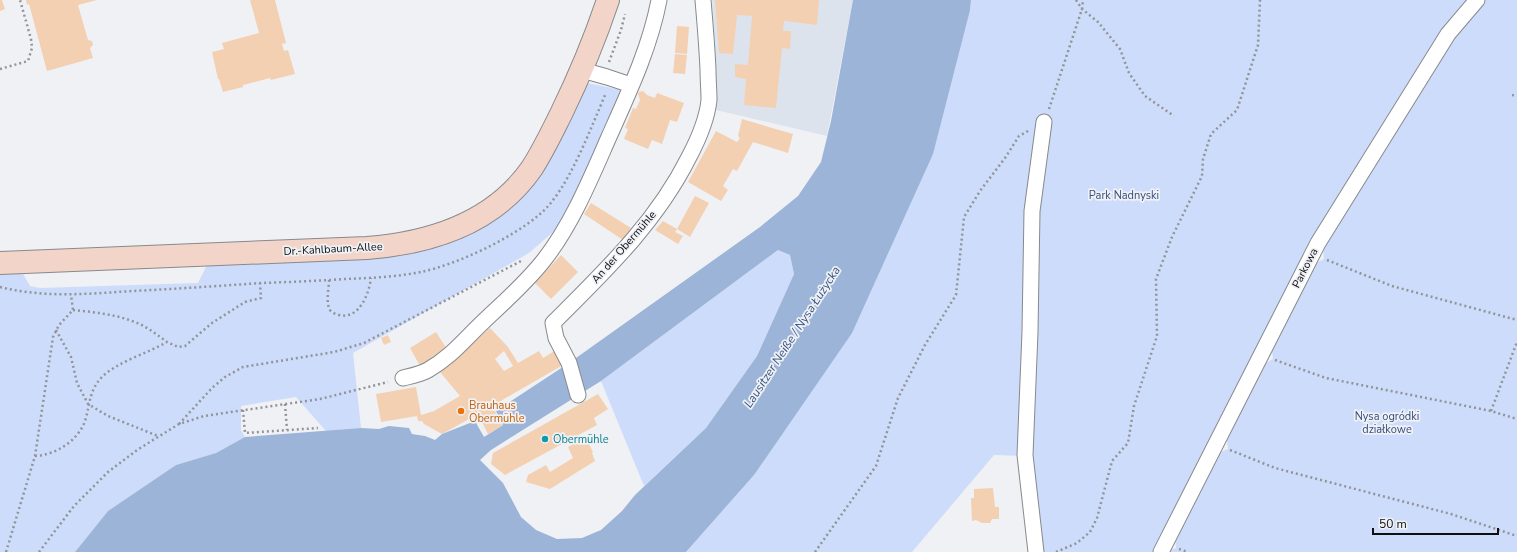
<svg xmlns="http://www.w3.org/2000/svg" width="1517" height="552" viewBox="0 0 1517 552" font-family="'Nunito Sans',sans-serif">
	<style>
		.built { fill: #dde3ec }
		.green { fill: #ccdcfa; fill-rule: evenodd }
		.water { fill: #9cb4d7; fill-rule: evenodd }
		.building { fill: #f4d0b2; fill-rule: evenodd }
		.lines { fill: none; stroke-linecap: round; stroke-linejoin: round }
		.street-casing { stroke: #88898d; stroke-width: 17 }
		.secondary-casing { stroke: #88898d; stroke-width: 24 }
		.path { stroke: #929497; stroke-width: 2.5; stroke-dasharray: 2 3; stroke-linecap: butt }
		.street { stroke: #fff; stroke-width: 15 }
		.secondary { stroke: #f2d5c8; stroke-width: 22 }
		.food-dot { fill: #e8710a; stroke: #eff1f5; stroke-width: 1.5 }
		.culture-dot { fill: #0f9aa8; stroke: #eff1f5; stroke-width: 1.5 }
		.labels { text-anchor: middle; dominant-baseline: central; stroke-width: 3.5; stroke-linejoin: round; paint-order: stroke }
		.park-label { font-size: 11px; fill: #364e7f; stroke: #eff1f5 }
		.street-label { font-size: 11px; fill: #0e0f10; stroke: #eff1f5 }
		.food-label { font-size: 11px; fill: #c56008; stroke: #eff1f5; text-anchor: start }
		.culture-label { font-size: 11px; fill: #0d838f; stroke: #eff1f5; text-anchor: start }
		.water-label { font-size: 12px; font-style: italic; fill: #355484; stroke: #eff1f5 }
	</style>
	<rect width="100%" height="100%" fill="#eff1f5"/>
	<path class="built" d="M712 0H853L827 136 716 110V67Z"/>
	<path class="green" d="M971 0H1517V552H1165L1176 548 1174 527 1210 456 1228 449 1225 427 1253 371 1273 359 1270 336 1154 552H1038L1027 456 994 455 912 552H686L754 475 970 10ZM1322 237 1324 259 1305 269Z
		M587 83 626 91 569 210 553 232 529 253 353 353 361 428 326 431 296 397 241 406V430L245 437 216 453 176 465 108 511 75 552H0V273L22 272 30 286 40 288 198 283 208 263 479 226Z
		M778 250 790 255 794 274 757 356 706 428 644 486 601 381Z"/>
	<path class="water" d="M853 0H971L970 10 933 154 852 333 754 475 686 552H75L108 511 176 465 216 453 245 437 361 428 379 429 389 426 409 428 412 434 425 436 435 440 442 434 475 421 484 437 503 425 496 411 569 363 760 227 798 196 821 162 831 121ZM778 250 790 255 794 274 757 356 706 428 635 495 622 511 601 530 582 538 557 539 536 530 521 517 503 483 480 460 491 450 601 381Z"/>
	<path class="building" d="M0 0H2L5 9 0 11Z
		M26 0H97L78 5 88 40 92 41 93 45 90 48 93 58 47 71 29 4 27 5Z
		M250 0H275L286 43 282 44 284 51 288 50 295 74 271 80 270 78 243 85V87L223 92 219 79H218L212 52 224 49 222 43 259 33Z
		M715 0H819L817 25 784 21 783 31H791L790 49 782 48 776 108 744 105 746 79 735 77V64L748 65 752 16 737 15 733 54 719 53Z
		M677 26 689 27 687 54 675 53Z
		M675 54 687 55 685 74 673 73Z
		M643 91 647 95 655 98 657 93 684 103 677 122 670 120 662 144 652 140 648 149 624 139 628 129 625 128 633 108 636 109 640 100 638 94 639 92Z
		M742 119 793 134 788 153 753 142 737 171 733 169 723 186 728 190 721 201 688 182 716 131 737 142 740 138 738 136Z
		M695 196 709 203 690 237 677 229Z
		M591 203 631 228 623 240 584 214Z
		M663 221 677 229 675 232 683 236 678 244 655 230Z
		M561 255 578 272 551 299 535 283Z
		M490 328 508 347 518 363 539 351 543 358 556 350 563 365 492 406 503 425 488 434 478 414 442 434 424 424 422 421H418L417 416 381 422 376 394 416 387 421 415 434 411 460 396 440 372ZM504 351 513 366 504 371 495 359Z
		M436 332 447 349 420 366 410 348Z
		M388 335 391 342 384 345 381 338Z
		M598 394 608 409 594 418 597 425 505 475 491 464 493 453Z
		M584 438 585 441 587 440 593 452 592 453 595 461 550 489 526 482 528 475 546 465 550 472 573 458 568 447Z
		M993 488 995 507H999V519H992L990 523H982L976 520 972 521 971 498H974V489Z"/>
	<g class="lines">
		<g class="street-casing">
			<path id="street" d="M582 70 607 77 631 85
				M403 378C411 376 421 374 428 370 451 357 464 340 483 322 504 302 526 283 544 260 572 224 590 180 608 139 628 94 650 48 659 0
				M578 395 569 363 556 338 553 323C604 272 656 223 689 157 698 140 707 120 709 100 709 90 708 80 708 70 707 46 705 23 703 0
				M1036 552 1025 455 1030 332 1032 211 1044 122
				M1161 552 1318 243 1448 34 1477 0"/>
		</g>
		<g class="secondary-casing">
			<path id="secondary" d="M0 263 367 248C431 243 494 223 532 168 543 151 552 132 561 114 579 77 595 39 608 0"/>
		</g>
		<path class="path" d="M1076 0 1082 9 1098 22 1120 49 1129 73 1145 96 1174 116
			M609 62 621 30 625 14
			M0 69 28 61 32 48 31 39 20 0
			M1512 95 1517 96
			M1049 109 1082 9 1083 0
			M1327 260 1392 286 1517 320
			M329 280C329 288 326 300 329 308 330 312 335 314 339 315 359 320 369 294 371 278
			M0 287C44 298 87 294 132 291 175 289 218 286 261 283 289 282 317 281 345 279 370 278 396 277 421 272 458 264 511 239 540 214 568 191 591 127 606 93
			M73 310C93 312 113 314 132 321 145 325 156 334 167 342
			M56 330 71 357 77 383 88 404 108 416 158 436
			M1275 360 1326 378 1491 411 1517 419
			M285 404 287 430
			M243 410 245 433 318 428
			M1491 411 1517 342
			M179 424 212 388 225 377 243 367 334 352 364 343 521 261
			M1230 450 1275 468 1451 514 1517 536
			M35 456C55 455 78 441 85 421 90 405 89 390 102 377 117 362 148 353 167 342L178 347 185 346 212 323 245 302 261 298 260 283
			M1179 549 1188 552
			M6 552 35 456 53 337 59 325 73 310 71 295
			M39 552 74 506 108 472 137 450 179 424 204 416 320 399 388 382
			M815 552 876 466 898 398 925 345 956 295 964 217 980 191 1005 158 1019 136 1028 131
			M1056 552 1077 543 1090 532 1097 518 1112 461 1128 443 1134 406 1157 336 1156 279 1172 237 1202 176 1203 159 1211 134 1237 110 1258 45 1260 0"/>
		<use href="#street" class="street"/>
		<use href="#secondary" class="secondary"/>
	</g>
	<circle class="food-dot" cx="461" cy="411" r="4"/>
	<circle class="culture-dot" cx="545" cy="439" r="4"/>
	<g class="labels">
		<g class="park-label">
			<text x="1124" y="195">Park Nadnyski</text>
			<text x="1387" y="416">Nysa ogródki<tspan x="1387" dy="13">działkowe</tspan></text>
		</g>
		<g class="street-label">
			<text transform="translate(624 247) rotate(-49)">An der Obermühle</text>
			<text transform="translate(333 249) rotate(-3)">Dr.-Kahlbaum-Allee</text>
			<text transform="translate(1305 268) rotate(-63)">Parkowa</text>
		</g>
		<g class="food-label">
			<text x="469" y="405">Brauhaus<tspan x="469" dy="13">Obermühle</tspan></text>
		</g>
		<g class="culture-label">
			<text x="553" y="439">Obermühle</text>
		</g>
		<g class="water-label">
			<text transform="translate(792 337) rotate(-57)">Lausitzer Neiße / Nysa Łużycka</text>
		</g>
	</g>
	<path d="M1373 528v6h125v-6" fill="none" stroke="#0e0f10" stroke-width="2"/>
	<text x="1379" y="528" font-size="12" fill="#0e0f10" stroke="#eff1f5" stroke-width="3" paint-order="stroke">50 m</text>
</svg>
